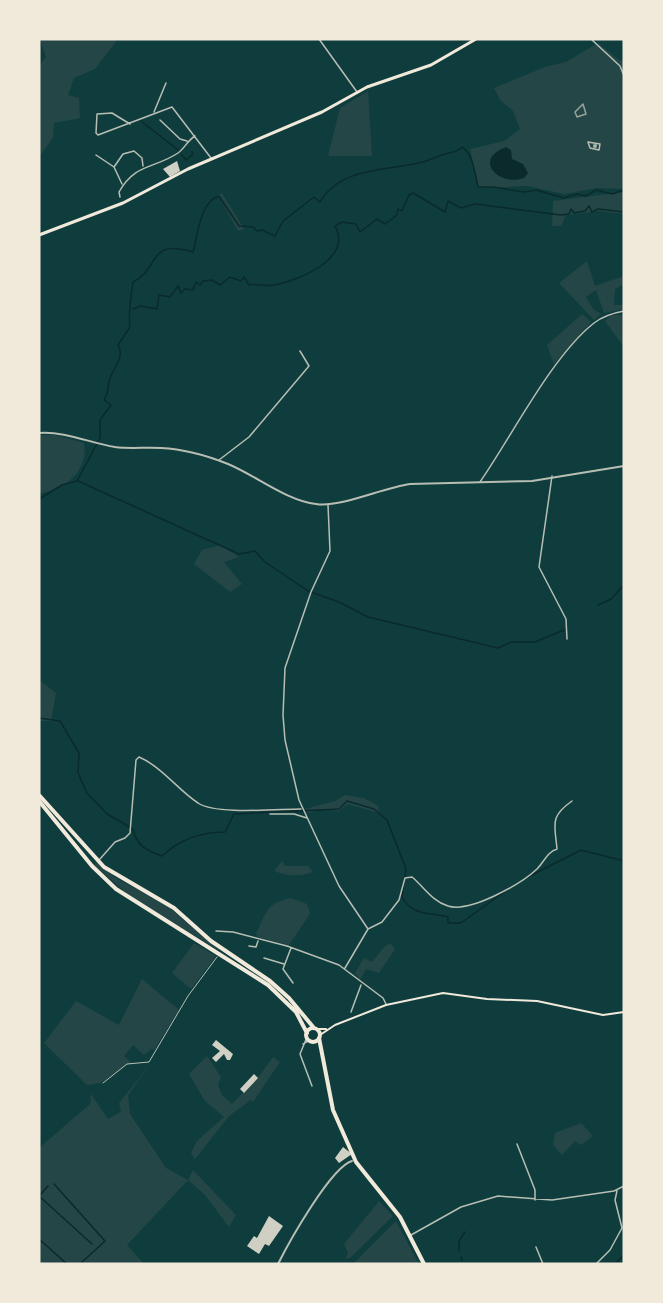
<svg xmlns="http://www.w3.org/2000/svg" width="663" height="1303" viewBox="0 0 663 1303" font-family="'Fira Sans Condensed',sans-serif">
	<style>
		.green { fill: #244646 }
		.water { fill: #0a2a2b }
		.lines { fill: none; stroke-linecap: round; stroke-linejoin: round }
		.stream { stroke: #0a2a2b; stroke-width: 1.5 }
		.building { fill: #cfcfc3 }
		.service { stroke: #b8beb3; stroke-width: 1 }
		.minor { stroke: #b8beb3; stroke-width: 1.5 }
		.tertiary { stroke: #b8beb3; stroke-width: 2 }
		.secondary { stroke: #f1e9da; stroke-width: 2 }
		.primary { stroke: #f1e9da; stroke-width: 3 }
		.trunk { stroke: #f1e9da; stroke-width: 4 }
		.rail { stroke: #97a49c; stroke-width: 1.5 }
	</style>
	<rect width="100%" height="100%" fill="#0f3d3e"/>
	<path class="green" d="M40 39H118L95 69 74 78 68 95 79 98 80 118 54 123 53 138 39 157V66L46 57Z
		M598 43 619 60H624V189L597 188 564 194 528 186 479 188 470 149 504 141 520 129 513 111 500 100 494 88 545 67 566 62Z
		M368 91 372 156H328L340 108Z
		M624 192V214L599 211 566 215 561 226H552L553 201Z
		M222 193 244 229 238 231 218 195Z
		M587 261 595 286 624 276V284L615 289 614 305H624V309L604 313 596 290 586 297 593 309 601 314 594 320 559 283Z
		M582 314 591 322 554 364 547 345Z
		M611 315H624V347L605 321Z
		M39 435H55L84 443C89 470 65 491 39 493Z
		M221 545 239 557 224 562 242 584 230 592 194 564 202 550Z
		M39 680 56 693 51 721H39Z
		M345 795 364 798 378 806 379 813 347 804 339 811 320 809 308 813 305 809 335 801Z
		M282 861 285 866H308L313 872C300 877 287 876 274 871Z
		M96 862 114 877 165 904 220 951 131 897 94 865Z
		M291 898 307 904 310 914 289 945 258 937 256 934C266 913 266 903 291 898Z
		M194 943 216 956 191 989 172 973Z
		M390 943 395 949 379 973 366 969 360 980 355 973 364 958 372 962 384 947Z
		M142 979 179 1010 154 1050 151 1049 144 1055 133 1045 124 1056 131 1062 101 1083 87 1085 44 1043 76 1001 119 1025Z
		M207 1056 221 1077 218 1085 222 1095 232 1104 260 1075 273 1057 280 1062 253 1102 251 1100 229 1116 195 1159 191 1153 197 1141 224 1117 205 1101 189 1074Z
		M151 1063 128 1095 130 1114 166 1168 188 1180 193 1170 236 1215 229 1227 205 1195 188 1180 127 1245 144 1264H39V1148L90 1104 91 1094 108 1119 121 1112 119 1103Z
		M581 1123 593 1136 581 1145 575 1141 562 1155 553 1145 555 1133Z
		M379 1201 393 1216 350 1258 345 1259 348 1253 344 1244Z
		M396 1221 419 1264H353Z"/>
	<path class="water" d="M506 147 511 150 512 159 523 164 528 173 524 178C499 187 472 160 506 147Z"/>
	<g class="lines">
		<path class="stream" d="M141 121 178 150
			M181 154 186 160 193 154 192 152
			M133 309 141 306 157 309 159 295 170 297 178 286 181 293 185 289 193 290 196 282 200 285 203 281 212 280 220 285 230 277 241 281 244 277 249 285C258 283 265 287 275 285 299 280 353 259 335 226L342 222 356 224 360 232 377 219 385 224 397 215 398 209 402 211 409 195 413 193 445 212 448 201 461 208 475 204 561 215 569 214 571 209 574 213 585 211 589 206 592 212 598 209 624 212
			M78 481 239 554 255 551 265 562 308 591 339 602 368 617 498 648 511 642H535L564 630
			M39 499 62 485 77 481 100 438V420L111 405 104 400C109 393 107 390 109 382 111 370 126 358 118 345L130 327C128 316 131 295 133 282 161 268 147 238 193 252 198 234 200 202 219 196L239 226 253 227 257 231 262 230 275 236 283 221 314 197 320 202C341 166 388 171 423 162 430 160 438 156 445 154 453 152 455 153 462 147 473 153 475 175 478 187H493L524 192 536 190 564 198 577 194 586 196 596 190 612 194 624 190
			M598 605 611 599 624 585
			M39 718 60 721 79 753 78 773 87 793 107 814 133 829C136 845 147 851 162 856 179 840 201 832 225 832L234 814 339 809 347 801 374 809 387 820 406 869 402 897C412 916 429 912 448 917V923H461L504 892
			M528 877 581 850 624 861
			M54 1184 105 1241 80 1264
			M40 1195 48 1186
			M39 1196 92 1244
			M624 1231V1239
			M39 1239 67 1264
			M459 1251V1241L465 1232
			M461 1257 462 1260
			M615 1264 624 1255"/>
	</g>
	<path class="building" d="M177 161 180 171 170 177 163 169Z
		M216 1040 233 1054 230 1060H227L224 1054 216 1062 212 1058 220 1051 212 1045Z
		M254 1074 258 1078 244 1093 240 1089Z
		M343 1147 352 1154 339 1163 335 1158Z
		M269 1216 283 1226 269 1246 265 1244 259 1254 247 1246 254 1236 257 1238Z"/>
	<g class="lines">
		<path class="service" d="M103 1083 127 1064 149 1062 188 996 217 957"/>
		<path class="minor" d="M319 39 357 92
			M591 39 620 66 624 76
			M154 112 166 83
			M160 120 180 139 187 141
			M130 124 112 113 97 114 96 133 98 135 172 107 211 158
			M588 142 600 144 599 150 590 148Z
			M594 145H596V147H594Z
			M96 155 114 167 123 154 134 151 142 158 143 166
			M114 167 122 184
			M120 197 119 192C135 163 154 169 178 153 185 148 187 141 195 136
			M219 460 249 437 309 366 300 351
			M552 476 539 567 566 619 567 639
			M480 482C512 436 552 356 594 323 603 316 613 313 624 311
			M328 505 330 551 311 592 285 668 283 715 285 740 299 800 339 886 368 929
			M270 814H294L307 818
			M100 859 115 842 125 838 130 833 136 760 139 757C162 767 178 790 198 803 215 815 278 809 301 809
			M216 931 233 932 287 946 339 965 383 998 386 1004
			M249 946 256 947 258 941
			M291 948 283 969 293 983
			M264 958 284 964
			M345 968 368 929 382 922 399 900 405 878 412 877C424 887 432 901 448 906 470 913 521 884 537 869 544 862 547 852 557 849 555 825 549 817 572 801
			M351 1012 361 985
			M307 1037 300 1054 312 1086
			M303 1044 310 1040
			M517 1144 535 1190V1200
			M411 1235 461 1207 498 1196 552 1200 614 1191 624 1186
			M536 1247 543 1264
			M596 1264 610 1250 622 1228 615 1200 617 1191"/>
		<path class="tertiary" d="M39 433C65 431 90 443 115 447 130 449 146 447 161 448 183 449 208 456 228 464 255 475 287 501 316 504 340 508 382 488 410 484L532 481 624 466
			M278 1264C289 1242 331 1167 352 1161"/>
		<path class="secondary" d="M317 1029H326
			M320 1035 335 1025 386 1005 443 993 487 999 537 1001 603 1015 624 1012"/>
		<path class="primary" d="M39 235 123 203 188 169 322 112 367 87 431 65 476 39"/>
		<path class="trunk" d="M39 795 104 867 174 908 211 941 270 981 289 998 314 1028
			M39 801 92 866 116 889 268 985 296 1012 307 1033
			M306 1035a7 7 0 1 1 14 0a7 7 0 1 1-14 0Z
			M319 1038 333 1110 356 1162 400 1217 424 1264"/>
		<path class="rail" d="M583 104 586 114 577 117 575 112Z"/>
	</g>
	<rect width="663" height="1303" fill="none" stroke="#f1e9da" stroke-width="81"/>
</svg>
